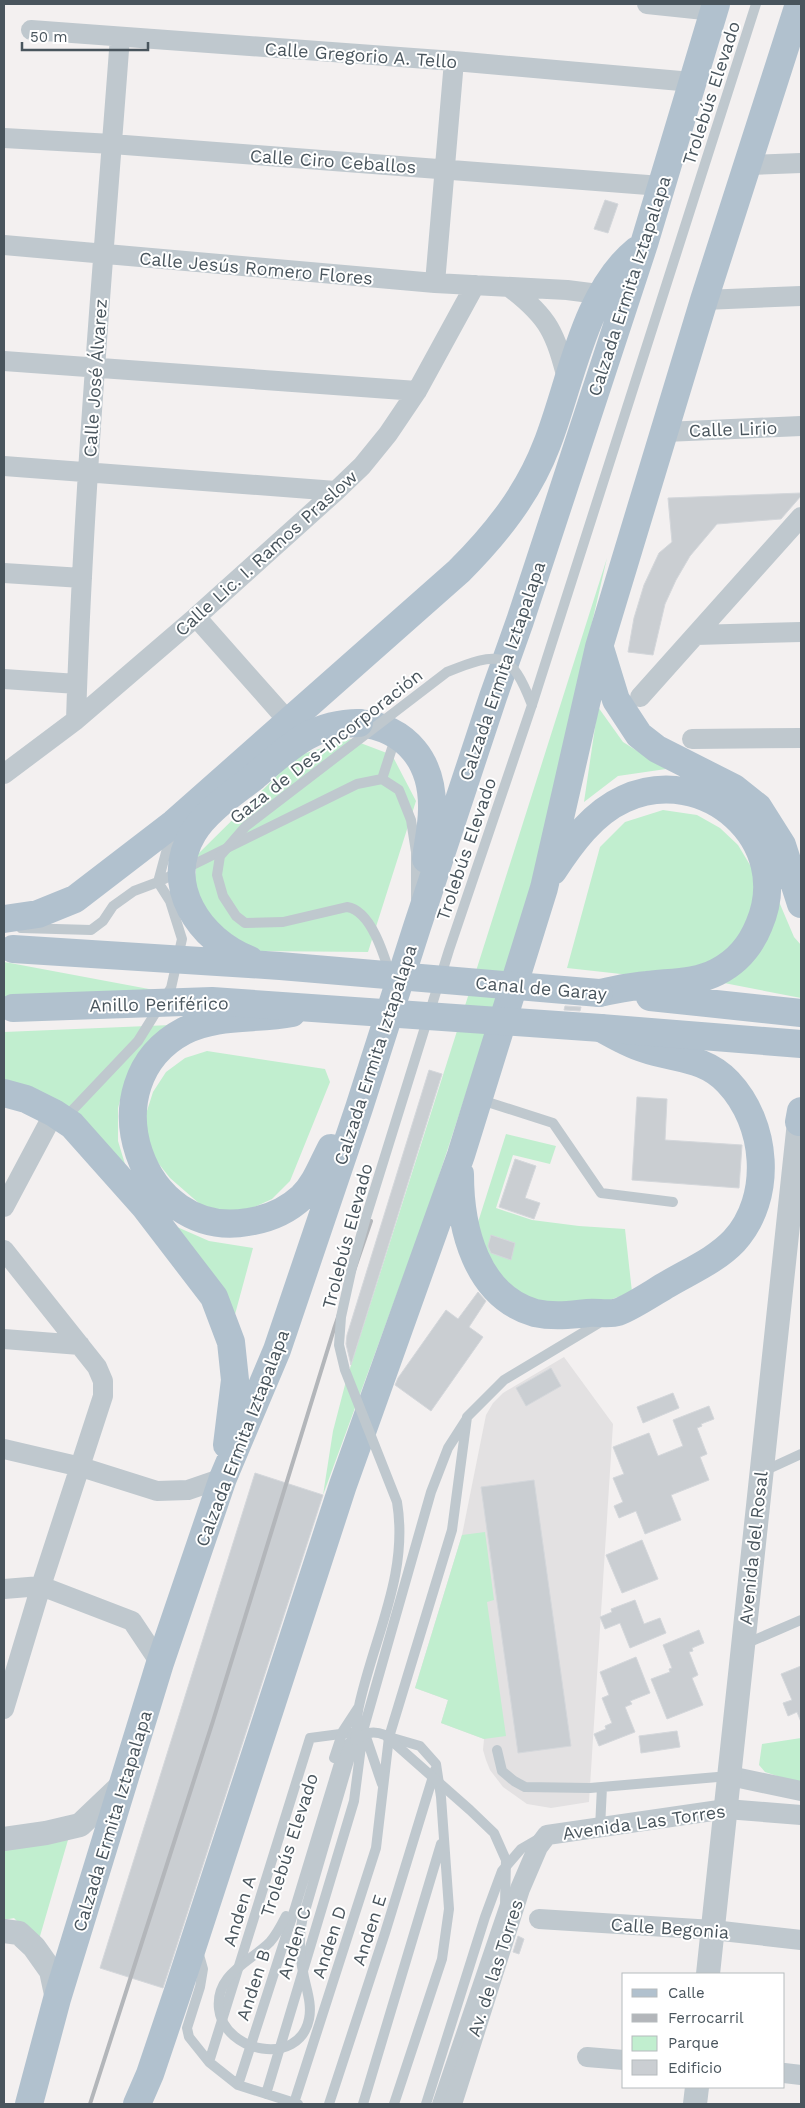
<svg xmlns="http://www.w3.org/2000/svg" width="805" height="2108" viewBox="0 0 805 2108" font-family="'Work Sans',sans-serif">
	<style>
		.education { fill: #e3e1e2 }
		.green { fill: #c1eecf }
		.building { fill: #caced2; stroke: #d4d7db }
		.lines { fill: none; stroke-linecap: round; stroke-linejoin: round }
		.service { stroke: #bfc8ce; stroke-width: 10 }
		.minor { stroke: #bfc8ce; stroke-width: 20 }
		.tertiary { stroke: #bfc8ce; stroke-width: 24 }
		.primary { stroke: #b1c1ce; stroke-width: 28 }
		.rail { stroke: #b3b6ba; stroke-width: 4 }
		.service-bridge { stroke: #bfc8ce; stroke-width: 10 }
		.primary-bridge { stroke: #b1c1ce; stroke-width: 28 }
		.labels { text-anchor: middle; dominant-baseline: central; stroke-width: 4; stroke-linejoin: round; paint-order: stroke }
		.street-label { font-size: 18px; fill: #49555d; stroke: #fff }
	</style>
	<rect width="100%" height="100%" fill="#f3f0f0"/>
	<path class="education" d="M564 1357 613 1424 589 1802 551 1808 527 1804 503 1787 490 1770 486 1760 483 1750 484 1739 441 1723 448 1700 415 1688 462 1535 486 1415 493 1403 503 1393Z"/>
	<path class="green" d="M607 558 523 920 427 1212 323 1495 333 1431 346 1381Z
		M598 707 623 742 666 769 618 776 584 802Z
		M350 739 392 755 416 801 368 952 254 951 231 942 200 904 195 880 197 855 297 756Z
		M663 810 697 815 720 828 738 845 750 865 774 890 794 937 801 945V998L693 977 675 980 567 968 600 847 625 822Z
		M4 962 10 963 181 995 4 1002Z
		M171 1025 146 1047 127 1076 118 1108V1141L128 1174 4 1089V1032Z
		M207 1051 325 1069 330 1082 290 1181 272 1199 250 1209 225 1211 201 1205 170 1178 155 1159 147 1137 146 1114 153 1092 166 1072 185 1058Z
		M506 1134 556 1146 550 1164 513 1155 496 1208 532 1220 579 1226 625 1229 632 1292 604 1302 567 1308 517 1299 473 1238Z
		M168 1223 209 1241 253 1248 234 1318Z
		M485 1532 494 1600 487 1602 506 1736 484 1739 441 1723 448 1700 415 1688 462 1535Z
		M801 1738V1784L765 1772 759 1765 762 1744Z
		M70 1833 38 1943 14 1918 4 1920V1844Z"/>
	<path class="building" d="M605 200 618 204 608 233 594 229Z
		M801 493V496L781 519 717 524 690 556 676 580 665 604 653 655 628 652 634 618 644 585 659 553 672 542 668 498Z
		M565 1006 581 1007 580 1011 564 1010Z
		M429 1070 442 1074 351 1365 346 1344 347 1335Z
		M637 1097 667 1099 665 1140 742 1145 739 1188 632 1180Z
		M515 1159 536 1166 525 1198 540 1203 534 1219 499 1207Z
		M491 1235 515 1243 511 1260 491 1253 488 1246Z
		M478 1292 486 1301 469 1327 483 1337 431 1411 395 1385 398 1378 446 1310 458 1319Z
		M551 1368 561 1386 526 1406 516 1388Z
		M673 1393 679 1408 643 1423 637 1407Z
		M709 1406 714 1419 701 1424 702 1426 697 1428 707 1454 700 1457 709 1480 671 1495 681 1520 645 1534 636 1511 619 1518 614 1506 623 1502 613 1478 624 1474 613 1447 649 1433 658 1456 683 1446 673 1420Z
		M255 1473 323 1495 163 1988 100 1968Z
		M534 1480 571 1746 518 1753 481 1487Z
		M642 1540 658 1579 622 1593 606 1555Z
		M635 1600 644 1624 660 1618 666 1633 630 1648 620 1623 605 1629 600 1617 612 1612 611 1609Z
		M699 1630 704 1643 692 1648 693 1651 689 1652 698 1675 692 1678 703 1705 667 1719 651 1679 670 1672 669 1669 672 1668 663 1645Z
		M636 1657 650 1693 630 1701 632 1704 625 1707 635 1732 599 1746 594 1734 606 1729 605 1726 612 1723 602 1698 609 1695 600 1672Z
		M801 1666V1722L797 1712 788 1716 783 1703 792 1700 781 1674Z
		M677 1731 680 1747 641 1753 639 1736Z
		M518 1936 524 1939 519 1954 513 1952Z"/>
	<g class="lines">
		<path class="service" d="M532 705 756 4
			M396 736 382 779 399 790 411 820 416 852V899
			M21 928 91 930 103 921 113 906 134 891 158 882 357 784 382 779
			M478 1099 553 1123 601 1193 673 1202
			M64 1119 138 1041 171 988 182 939 170 901 158 882 171 834
			M764 1471 801 1454
			M745 1644 801 1620
			M365 1734 382 1784
			M389 1737 420 1746 436 1764 441 1797 449 1909 442 1959 394 2104
			M497 1750 502 1771 514 1781 525 1787 590 1788 729 1776
			M600 1828 602 1787
			M302 1921 355 1740
			M198 1951 203 1969 200 1987 187 2028 189 2037 209 2062 238 2085 298 2104
			M209 2062 310 1738 363 1731
			M238 2085 295 1908 344 1747 361 1733
			M266 2094 354 1801 363 1731 431 1492 448 1448 466 1420
			M294 2103 376 1848 389 1737 452 1530 467 1417 504 1380 604 1320
			M329 2104 385 1933 435 1770
			M363 2104 441 1844
			M426 2104 485 1917 502 1871 521 1849 540 1838"/>
		<path class="minor" d="M647 4 714 11
			M31 30 454 61 692 82
			M4 138 112 144 661 186
			M747 165 801 163
			M4 245 435 283 567 290 614 296
			M435 283 454 61
			M509 287C550 318 555 333 568 382
			M704 300 801 296
			M4 361 417 391
			M665 432 801 426
			M4 466 336 491
			M4 573 82 578
			M196 617 289 722
			M696 635 801 632
			M4 679 77 684
			M640 697 801 517
			M76 720C83 492 103 264 120 37
			M692 739 801 738
			M4 774 76 720 196 617 336 491 362 466 388 434 417 391 475 285
			M4 1207 54 1113
			M4 1250 97 1367 103 1381V1396L41 1586 4 1709
			M4 1339 80 1345
			M4 1449 81 1467 157 1491 188 1490 223 1478
			M4 1589 41 1586 132 1621 160 1663
			M730 1776 801 1791
			M539 1919 713 1930 801 1940
			M587 2057 624 2060
			M784 2073 801 2075
			M452 2104 520 1889 538 1847 547 1835 726 1809 801 1815"/>
		<path class="tertiary" d="M4 1839 46 1833 80 1825 123 1784
			M4 1931 19 1933 34 1947 51 1971 57 1999
			M708 1974 799 1122
			M695 2104 697 2087"/>
		<path class="primary" d="M600 648 616 700 639 735 657 749 734 788 758 807 782 845 801 904
			M359 723C407 728 433 762 432 809 432 826 428 842 426 859
			M553 871C571 843 593 813 624 799 705 762 795 841 759 925 751 945 737 962 717 972 696 983 671 982 647 985 631 986 615 990 599 993
			M4 919 38 914 75 899 174 823 459 571C496 534 528 494 547 444 571 383 584 293 637 250
			M650 997 801 1013
			M292 1013C256 1020 217 1014 184 1031 86 1083 141 1241 248 1222 268 1219 287 1211 302 1197 316 1183 322 1165 331 1148
			M4 1093 26 1099 54 1113 72 1125 145 1207 214 1297 231 1342 235 1380 227 1445
			M799 1122 801 1111
			M460 1174C460 1228 476 1296 535 1313 553 1317 571 1315 588 1313 597 1312 609 1315 618 1312 632 1307 654 1292 668 1284 690 1271 716 1260 734 1241 774 1197 767 1123 728 1082 705 1057 675 1059 645 1049 629 1044 615 1036 601 1028
			M29 2104 57 1999 160 1663 223 1478 277 1350 359 1108 417 927 493 697 520 621 644 244 716 4
			M137 2104 150 2074 178 1991 343 1485 461 1155 544 888 599 647 704 300 799 4"/>
		<path class="rail" d="M90 2104 213 1721 334 1329 371 1221"/>
		<path class="service-bridge" d="M355 1740C358 1729 356 1717 359 1706 374 1637 409 1574 397 1502L345 1370 339 1345 341 1317 352 1267 367 1214 449 950 532 705C511 650 499 651 447 672L246 826 220 856 217 875 223 896 236 916 245 923 283 922 347 907C375 911 388 970 396 993
			M355 1740C366 1733 372 1730 385 1735L470 1810 494 1833 506 1860 505 1904 437 2104
			M334 1758 343 1731 358 1708
			M286 1916C281 1926 277 1934 270 1942 250 1962 215 1974 219 2009 224 2052 299 2068 309 2019 312 2005 307 1991 304 1977 300 1958 298 1940 302 1921"/>
		<path class="primary-bridge" d="M13 949 280 966 599 993
			M250 960C199 940 162 885 193 833 207 810 234 793 254 777 288 748 312 723 359 723
			M13 1008 212 1001 601 1028 801 1044"/>
	</g>
	<g class="labels">
		<g class="street-label">
			<text transform="translate(361 55) rotate(4)">Calle Gregorio A. Tello</text>
			<text transform="translate(711 93) rotate(-72)">Trolebús Elevado</text>
			<text transform="translate(333 161) rotate(4)">Calle Ciro Ceballos</text>
			<text transform="translate(256 268) rotate(5)">Calle Jesús Romero Flores</text>
			<text transform="translate(629 286) rotate(-72)">Calzada Ermita Iztapalapa</text>
			<text transform="translate(95 378) rotate(-86)">Calle José Álvarez</text>
			<text transform="translate(733 429) rotate(-2)">Calle Lirio</text>
			<text transform="translate(266 553) rotate(-42)">Calle Lic. I. Ramos Praslow</text>
			<text transform="translate(502 671) rotate(-71)">Calzada Ermita Iztapalapa</text>
			<text transform="translate(326 746) rotate(-38)">Gaza de Des-incorporación</text>
			<text transform="translate(466 849) rotate(-71)">Trolebús Elevado</text>
			<text transform="translate(541 988) rotate(5)">Canal de Garay</text>
			<text transform="translate(159 1004) rotate(-1)">Anillo Periférico</text>
			<text transform="translate(375 1055) rotate(-72)">Calzada Ermita Iztapalapa</text>
			<text transform="translate(347 1236) rotate(-75)">Trolebús Elevado</text>
			<text transform="translate(242 1438) rotate(-69)">Calzada Ermita Iztapalapa</text>
			<text transform="translate(753 1548) rotate(-84)">Avenida del Rosal</text>
			<text transform="translate(112 1821) rotate(-73)">Calzada Ermita Iztapalapa</text>
			<text transform="translate(644 1822) rotate(-8)">Avenida Las Torres</text>
			<text transform="translate(289 1845) rotate(-72)">Trolebús Elevado</text>
			<text transform="translate(239 1911) rotate(-73)">Anden A</text>
			<text transform="translate(670 1928) rotate(4)">Calle Begonia</text>
			<text transform="translate(369 1930) rotate(-72)">Anden E</text>
			<text transform="translate(329 1942) rotate(-72)">Anden D</text>
			<text transform="translate(294 1943) rotate(-73)">Anden C</text>
			<text transform="translate(495 1968) rotate(-72)">Av. de las Torres</text>
			<text transform="translate(253 1985) rotate(-72)">Anden B</text>
		</g>
	</g>
	<rect width="805" height="2108" fill="none" stroke="#49555d" stroke-width="10"/>
	<rect x="622" y="1973" width="162" height="115" fill="#ffffff" stroke="#b6bbbe"/>
	<rect x="632" y="1989" width="25" height="8" fill="#b1c1ce" stroke="#b6bbbe"/>
	<text x="668" y="1998" font-size="15" fill="#49555d">Calle</text>
	<rect x="632" y="2014" width="25" height="8" fill="#b3b6ba" stroke="#b6bbbe"/>
	<text x="668" y="2023" font-size="15" fill="#49555d">Ferrocarril</text>
	<rect x="632" y="2036" width="25" height="15" fill="#c1eecf" stroke="#b6bbbe"/>
	<text x="668" y="2048" font-size="15" fill="#49555d">Parque</text>
	<rect x="632" y="2060" width="25" height="15" fill="#caced2" stroke="#b6bbbe"/>
	<text x="668" y="2073" font-size="15" fill="#49555d">Edificio</text>
	<path d="M22 42v8h126v-8" fill="none" stroke="#49555d" stroke-width="2.5"/>
	<text x="30" y="42" font-size="15" fill="#49555d" stroke="#ffffff" stroke-width="4" paint-order="stroke">50 m</text>
</svg>
